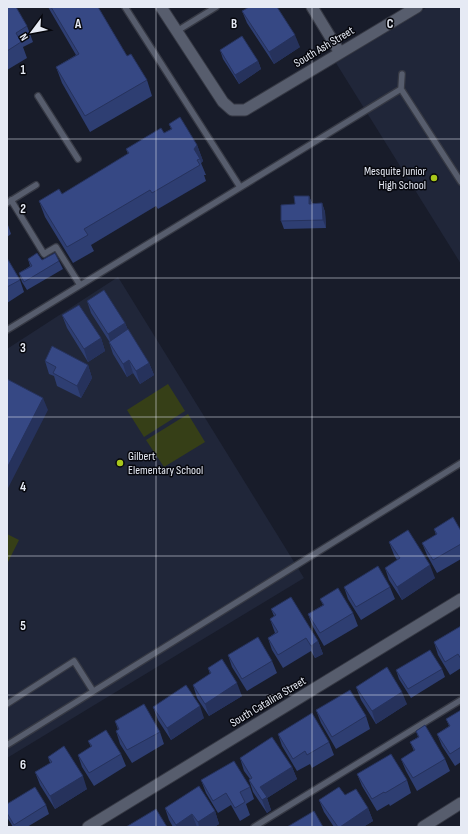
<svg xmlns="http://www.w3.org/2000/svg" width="468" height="834" viewBox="0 0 468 834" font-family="'Sofia Sans Condensed',sans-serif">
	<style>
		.built { fill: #202639 }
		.green { fill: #363f17 }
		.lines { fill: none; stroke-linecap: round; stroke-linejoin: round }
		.service-casing { stroke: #363944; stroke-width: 8 }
		.minor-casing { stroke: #363944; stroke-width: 13 }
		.service { stroke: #575d6d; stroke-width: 5.5 }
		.minor { stroke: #575d6d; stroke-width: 11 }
		.wall { fill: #2e3e72 }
		.shaded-wall { fill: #26325c }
		.building { fill: #364884; stroke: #26325c }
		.grid { fill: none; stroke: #e6eaf4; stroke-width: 1; stroke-opacity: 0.55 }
		.poi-dot { fill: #a9c71b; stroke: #06070d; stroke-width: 1.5 }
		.labels { text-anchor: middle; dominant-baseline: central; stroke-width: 3; stroke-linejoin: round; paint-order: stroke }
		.street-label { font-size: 12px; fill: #e6eaf4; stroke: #06070d }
		.poi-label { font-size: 12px; fill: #e6eaf4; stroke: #06070d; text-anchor: end }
		.grid-label { font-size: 13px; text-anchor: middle; font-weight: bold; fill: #e6eaf4; stroke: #06070d; stroke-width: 3; stroke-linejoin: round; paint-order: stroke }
	</style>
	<rect width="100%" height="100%" fill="#181c2a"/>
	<path class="built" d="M427 7H461V264L336 63Z
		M118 277 304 578 7 758V349Z"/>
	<path class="green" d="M168 384 185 411 144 437 127 410Z
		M188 414 205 442 164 467 146 440Z
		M7 534 19 540 7 564Z"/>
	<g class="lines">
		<g class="service-casing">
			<path id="service" d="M125 7 240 187
				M177 31 216 7
				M402 74 401 89 461 182
				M38 96 78 159
				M11 200 44 254 56 247 80 285
				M7 203 36 185
				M7 330 401 89
				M7 704 74 661 93 691
				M7 745 461 463
				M254 827 461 700"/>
		</g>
		<g class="minor-casing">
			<path id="minor" d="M161 7 223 102 232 110H245L417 7
				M312 7 340 53
				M88 827 461 599
				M423 827 461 803"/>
		</g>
		<use href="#service" class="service"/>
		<use href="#minor" class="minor"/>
	</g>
	<path class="wall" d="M7 7 27 26 33 42 23 47 27 58 7 70Z
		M48 7H98L127 56 147 80 152 96 90 132 62 83 56 67 76 55Z
		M242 11 300 47 274 64 247 23Z
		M220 50 258 61 261 69 239 84 223 59Z
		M169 124 197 145 203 161 201 163 206 175H204L206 181 158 209 156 206 91 245 94 251 73 263 45 217 39 201 62 194 128 154 126 149 164 133 171 129Z
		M309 196 312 203H322L325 212 326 228 284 229 281 221 295 204Z
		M7 222 11 234 7 237Z
		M7 258 20 280 24 292 7 303Z
		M28 259 42 260 59 261 63 269 27 290 22 282 19 273 30 266Z
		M87 301 125 323 128 330 149 363 154 375 140 384 133 373 127 377 113 354 109 342V341L91 313Z
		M62 315 101 338 105 351 88 362 67 328Z
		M45 361 88 365 92 378 81 398 57 386 54 376 49 374Z
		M434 529 461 531V559L437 573 427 555 422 543 436 535Z
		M389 542 435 578 402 600 389 580 385 568 397 560 394 555Z
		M344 587H390L395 599 361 620 348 599Z
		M320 599 353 613 358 626 324 646 313 627 308 614 323 605Z
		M271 609 318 641 323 654 315 658 311 651 283 668 272 650 268 638 275 633 270 619 274 616Z
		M461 626V668L450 675 438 655 434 642Z
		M228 655 272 661 277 673 247 691 232 667Z
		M208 668 242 696 209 716 197 698 193 685 210 674Z
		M442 669 445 677 411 698 399 679 396 670Z
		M356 687 407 704 376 724 361 700Z
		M153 707 204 718 171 740 158 720Z
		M316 710 366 716 370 729 336 749 321 723Z
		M461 710V762L455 766 442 746 437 734 449 726 446 719Z
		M115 721 160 732 164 744 132 763 120 744 116 731 118 730Z
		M416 731 445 759 450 771 417 791 406 771 401 759 414 751 410 742 418 737Z
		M278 734 329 742 334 755 312 768 310 764 297 771 282 746Z
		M88 741 121 754 126 766 94 786 82 767 78 755 91 747Z
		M48 757 87 789 55 809 40 785 35 772 50 763Z
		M240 758 292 767 297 779 267 798 271 810 267 813 253 792 249 780 250 779 244 771Z
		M357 774 407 780 411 793 390 806 389 804 377 811 362 786Z
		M201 780 250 787 254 799 246 804 250 815 240 821 231 805 218 813 206 793Z
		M345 795 368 808 373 821 363 827H334L324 812 319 800Z
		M7 804 46 805 49 814 27 827H13L7 817Z
		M165 808 215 811 219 824 214 827H173L169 820Z"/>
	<path class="shaded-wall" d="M295 35 300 47 274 64 269 52Z
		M258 61 261 69 239 84 235 75Z
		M197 145 203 161 201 163 200 159 194 149Z
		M309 196 312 204H309Z
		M322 203 325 212 326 228 323 220Z
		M125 323 130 335 112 346 108 334Z
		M101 338 105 351 88 362 84 349Z
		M129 360 133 373 127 377 123 364Z
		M149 363 154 375 140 384 136 371Z
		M88 365 92 378 81 398 77 386Z
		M43 398 48 410 7 490V468Z
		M430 565 435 578 402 600 397 587Z
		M318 641 323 654 315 658 311 646Z
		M237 683 242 696 209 716 205 704Z
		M402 692 407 704 376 724 372 711Z
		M200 706 204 718 171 740 167 728Z
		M292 767 297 779 267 798 271 810 267 813 262 800 260 787Z
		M83 776 87 789 55 809 50 796Z
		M368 808 373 821 363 827H340Z
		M215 811 219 824 214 827H199L198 822Z
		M192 814 197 827H176V825Z"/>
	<path class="building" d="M7 7H16L27 26 16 33 21 42 7 51Z
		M51 7H98L127 56 131 54 147 80 85 116 56 67 79 54Z
		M249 7H277L295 35 269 52 242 11Z
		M242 36 258 61 235 75 220 50Z
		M180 117 197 145 194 149 200 159 197 160 200 165 152 193 150 190 84 229 88 235 67 247 39 201 59 189 62 194 129 153 126 149 161 128 164 133 172 129 169 124Z
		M294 196H309V204L322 203 323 220 281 221V205L295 204Z
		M37 253 42 260 55 253 59 261 24 282 19 273 32 266 28 259Z
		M7 258 20 280 7 287Z
		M104 290 125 323 108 334 87 301Z
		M79 305 101 338 84 349 62 315Z
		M128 329 149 363 136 371 129 360 123 364 109 342Z
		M52 346 88 365 77 386 53 373 56 367 45 361Z
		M7 379 43 398 7 468Z
		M453 517 461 531V544L433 560 422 543 437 534 434 529Z
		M408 530 430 565 397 587 385 568 400 558 389 542Z
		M378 566 390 587 356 607 344 587Z
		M338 588 353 613 320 633 308 614 324 605 320 599Z
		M291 597 318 641 311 646 306 638 278 655 268 638 278 632 270 619 276 615 271 609Z
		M461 626V659L458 654 445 662 434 642Z
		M258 637 272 661 242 679 228 655Z
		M430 650 442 669 408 689 396 670Z
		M222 659 237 683 205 704 193 685 211 673 208 668Z
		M387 667 402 692 372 711 356 687Z
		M186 685 200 706 167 728 153 707Z
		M350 690 366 716 332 737 316 710Z
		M144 704 160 732 127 750 116 731 119 729 115 721Z
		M461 710V747L450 754 437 734 450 726 446 719Z
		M312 713 329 742 307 755 305 751 293 759 278 734Z
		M425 725 445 759 413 778 401 759 415 750 410 742 419 737 416 731Z
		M106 730 121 754 89 773 78 755 92 746 88 741Z
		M272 737 292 767 260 787 267 797 262 800 249 780 252 778 240 758Z
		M64 746 83 776 50 796 35 772 52 762 48 757Z
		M391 754 407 780 385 793 384 792 372 799 357 774Z
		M234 761 250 787 240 792 245 802 235 808 226 793 213 801 201 780Z
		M199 786 215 811 198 822 192 814 176 825 165 808Z
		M35 787 46 805 14 825 7 813V804Z
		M339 787 345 795 356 789 368 808 340 827H338L319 800Z
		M156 809 167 827H126Z
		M314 811 323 827H287Z"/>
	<path class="grid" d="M156 7V827M312 7V827M7 139H461M7 278H461M7 417H461M7 556H461M7 695H461"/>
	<g class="poi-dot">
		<circle cx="434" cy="178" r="4"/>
		<circle cx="120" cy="463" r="4"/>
	</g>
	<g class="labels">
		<g class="street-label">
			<text transform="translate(324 47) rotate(-31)">South Ash Street</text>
			<text transform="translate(268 702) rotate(-31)">South Catalina Street</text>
		</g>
		<g class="poi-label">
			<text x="426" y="171">Mesquite Junior<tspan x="426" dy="14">High School</tspan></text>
			<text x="128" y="456" text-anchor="start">Gilbert<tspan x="128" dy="14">Elementary School</tspan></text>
		</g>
	</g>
	<g class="grid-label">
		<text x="78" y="28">A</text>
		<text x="234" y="28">B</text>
		<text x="390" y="28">C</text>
		<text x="23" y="74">1</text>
		<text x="23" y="213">2</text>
		<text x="23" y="352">3</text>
		<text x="23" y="491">4</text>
		<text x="23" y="630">5</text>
		<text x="23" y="769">6</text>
	</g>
	<rect width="468" height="834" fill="none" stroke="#e6eaf4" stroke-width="16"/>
	<g transform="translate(32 32) rotate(238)" stroke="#06070d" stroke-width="3" paint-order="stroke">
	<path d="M0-3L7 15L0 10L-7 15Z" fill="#e6eaf4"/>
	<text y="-6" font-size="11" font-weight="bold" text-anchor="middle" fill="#e6eaf4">N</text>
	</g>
</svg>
